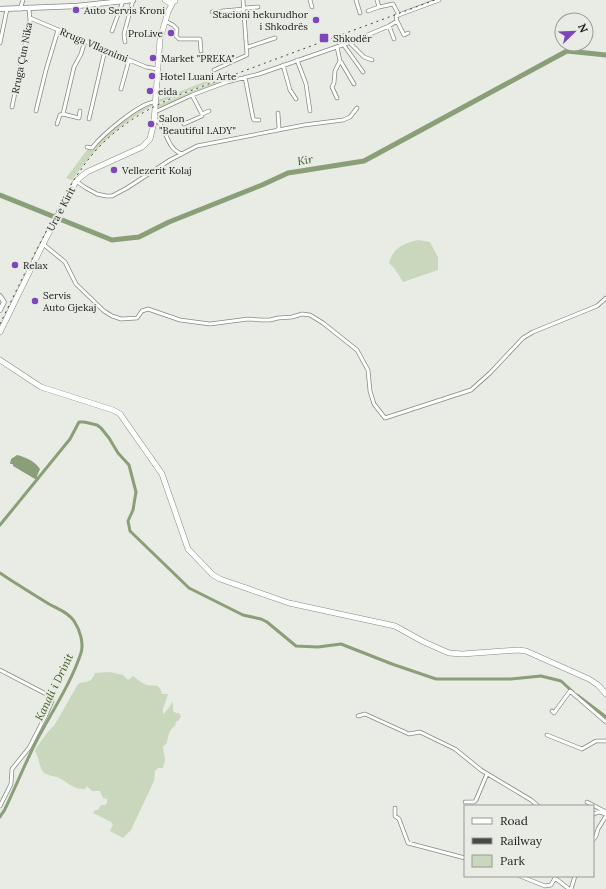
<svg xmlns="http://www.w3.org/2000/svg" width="606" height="889" viewBox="0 0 606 889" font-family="Lora,serif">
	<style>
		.green { fill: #c9d8bc }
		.water { fill: #8a9f78 }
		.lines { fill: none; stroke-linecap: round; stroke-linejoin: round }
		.canal { stroke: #8a9f78; stroke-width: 3 }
		.river { stroke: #8a9f78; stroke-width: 5 }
		.minor-casing { stroke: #868a83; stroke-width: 4.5 }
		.tertiary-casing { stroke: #868a83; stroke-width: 5.5 }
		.secondary-casing { stroke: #868a83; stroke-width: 6 }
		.primary-casing { stroke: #868a83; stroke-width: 6 }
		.minor { stroke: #fff; stroke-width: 3 }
		.tertiary { stroke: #fff; stroke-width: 4 }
		.secondary { stroke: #fff; stroke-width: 4.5 }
		.primary { stroke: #fff; stroke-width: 5 }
		.rail { stroke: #464945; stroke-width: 1; stroke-dasharray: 2 4; stroke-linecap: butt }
		.poi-dot { fill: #7d46bc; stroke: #e8ece4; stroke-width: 1.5 }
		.labels { text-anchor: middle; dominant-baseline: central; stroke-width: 4; stroke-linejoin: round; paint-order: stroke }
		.poi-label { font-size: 10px; fill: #1c1e1b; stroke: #e8ece4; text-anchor: start }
		.street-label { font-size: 10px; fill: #1c1e1b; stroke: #e8ece4 }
		.water-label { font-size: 11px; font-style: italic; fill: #405b22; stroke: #e8ece4 }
	</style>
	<rect width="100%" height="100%" fill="#e8ece4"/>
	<path class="green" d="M228 71 229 75 158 103V100L214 78 215 80 225 76 224 73Z
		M227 77 229 81 158 108V105Z
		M153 102 152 106C119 124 94 149 72 180L66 178C74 168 81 157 89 148 106 131 131 112 153 102Z
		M418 240 430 242 438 257V270L403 282 395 269 389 263C394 247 402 244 418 240Z
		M110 672 123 675 128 680 133 676C138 679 141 683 147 685 155 687 159 682 162 694H168L163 709V714L168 709 173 701V711L176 713H179L181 716 179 720 176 722 175 726C169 730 168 736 167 743L163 747 165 760 163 768H158L155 771 154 781 131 830 123 838 110 831 113 825 111 822 93 813 95 810H98L101 805H105L107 803V799L103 798 100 791H92L87 786 85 789C74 790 66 781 57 777 52 776 48 775 44 773 39 767 39 758 35 751 37 746 50 728 54 726L78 684C87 680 91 684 95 673Z"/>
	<path class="water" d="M17 455C25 457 35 461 40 469L37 476V478L35 479 13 466V464H10L11 459Z"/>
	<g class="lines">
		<path class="canal" d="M0 525 70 439 79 422H84L97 425 101 428 109 438 118 453 129 465 136 492 133 510 128 521 130 531 189 588 243 615 261 619 267 622 296 646 318 647 341 644 392 664 436 679H511L541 676 561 681 573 692
			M0 573C16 584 33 594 49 604 58 609 68 612 74 621 80 630 84 643 81 653 71 683 53 710 38 738 26 761 16 786 5 809 4 812 1 814 0 817
			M577 695 606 717"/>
		<path class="river" d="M0 195 112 240 139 237 169 222 262 185 288 173 364 161 567 51 606 55"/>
		<g class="minor-casing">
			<path id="minor" d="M310 0 312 7
				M356 0 360 13
				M379 7 393 4 399 15
				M244 8 258 7
				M20 9 23 0
				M368 11 379 7 377 0
				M212 12 244 9
				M30 18 146 67 158 69
				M165 21 173 25 177 29 176 36 179 39H200L201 51
				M397 21 404 35 408 33
				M389 26 394 39
				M112 31 123 1
				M125 42 124 34 133 0
				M349 42 364 57 372 60
				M0 43 7 9
				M343 44 363 72
				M248 47 275 38
				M297 60 306 84 310 111
				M341 62 354 84
				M283 65 290 90 296 99
				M214 70 247 55 243 0
				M245 77 253 118 254 120H259
				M121 89 129 60
				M192 95 202 114
				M337 98 332 87 334 83 335 71 340 61 337 47
				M12 107 30 21 29 9
				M36 111 46 70 58 30
				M155 112 192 95 227 82 259 74 351 42 389 26 397 21 396 16 439 0
				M63 114 79 118 80 111
				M89 119 105 50
				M155 119C168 128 165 148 182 154
				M57 124 60 115 63 114 74 67 81 54 85 41
				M184 124 202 116V114L209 111
				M276 131 279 128 278 113
				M87 147 92 148C101 136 141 101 156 102
				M76 181 86 188 97 194 106 196H112L127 188 170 160 197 146 304 125 343 120 350 117 357 108
				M43 244 65 262 76 284 104 311 112 316 121 319 137 318 142 311 148 309 180 320 210 324 248 319 261 320H270L278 318 292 317 302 314 310 315 323 323 357 350 368 370 370 391 374 404 385 418 471 390 490 373 523 338 533 332 597 306 606 298
				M0 670 48 695 52 701 46 715 29 748 12 769 11 784 0 806
				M552 711 554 713 570 691 606 722
				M358 716 365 714 409 734 420 732 455 749 481 770 531 800 538 806
				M547 735 582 749 596 741H606
				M465 802H474L476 800 487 774
				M587 802 606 812
				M395 808V816L399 819 408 843 465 858
				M593 814 599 812 606 814
				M593 840 596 836 598 829 606 816
				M520 876 545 886 551 885 555 878 569 889
				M571 889 575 876"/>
		</g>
		<g class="tertiary-casing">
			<path id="tertiary" d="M0 296 4 302 0 310"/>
		</g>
		<g class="secondary-casing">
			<path id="secondary" d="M0 9 77 6 133 0"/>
		</g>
		<g class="primary-casing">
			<path id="primary" d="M165 0 170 3 175 1
				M0 332 43 244 76 181 87 172 142 147 150 139 154 122 160 39 168 12 173 2
				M0 360 41 387 113 410 120 414 162 474 188 549 213 575 220 579 289 603 395 626 424 642 449 653 462 654 518 650 526 651 589 679 598 685 606 694"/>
		</g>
		<use href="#minor" class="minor"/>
		<use href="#tertiary" class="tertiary"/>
		<use href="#secondary" class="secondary"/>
		<use href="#primary" class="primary"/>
		<path class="rail" d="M0 324C16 291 32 258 49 226 63 198 77 171 98 148 121 124 148 108 179 95L435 0"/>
	</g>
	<g class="poi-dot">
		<circle cx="76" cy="10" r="4"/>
		<circle cx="316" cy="20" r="4"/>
		<circle cx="171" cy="33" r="4"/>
		<rect x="319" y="33" width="10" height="10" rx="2"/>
		<circle cx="153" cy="58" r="4"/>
		<circle cx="152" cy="76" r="4"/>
		<circle cx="150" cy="91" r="4"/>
		<circle cx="151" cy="124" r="4"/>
		<circle cx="114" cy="170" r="4"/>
		<circle cx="15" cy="265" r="4"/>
		<circle cx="35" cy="301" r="4"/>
	</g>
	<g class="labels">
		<g class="poi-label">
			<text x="84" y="10">Auto Servis Kroni</text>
			<text x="308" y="14" text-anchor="end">Stacioni hekurudhor<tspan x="308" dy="12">i Shkodrës</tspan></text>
			<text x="163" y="33" text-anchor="end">ProLive</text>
			<text x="333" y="38">Shkodër</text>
			<text x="161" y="58">Market "PREKA"</text>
			<text x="160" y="76">Hotel Luani Arte</text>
			<text x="158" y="91">eida</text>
			<text x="159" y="118">Salon<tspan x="159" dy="12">"Beautiful LADY"</tspan></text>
			<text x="122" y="170">Vellezerit Kolaj</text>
			<text x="23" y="265">Relax</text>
			<text x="43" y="295">Servis<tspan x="43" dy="12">Auto Gjekaj</tspan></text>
		</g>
		<g class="street-label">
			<text transform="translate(94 45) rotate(23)">Rruga Vllaznimi</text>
			<text transform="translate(22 58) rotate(-79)">Rruga Çun Nika</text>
			<text transform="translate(61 209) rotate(-62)">Ura e Kirit</text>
		</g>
		<g class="water-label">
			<text transform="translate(305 160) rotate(-9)">Kir</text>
			<text transform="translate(54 687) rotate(-64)">Kanali i Drinit</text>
		</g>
	</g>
	<rect x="464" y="805" width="130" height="72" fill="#e8ece4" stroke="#969a94"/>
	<rect x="472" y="818" width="20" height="6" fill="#ffffff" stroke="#969a94"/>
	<text x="500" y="825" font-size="12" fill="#1c1e1b">Road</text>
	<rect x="472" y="838" width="20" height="6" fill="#464945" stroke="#969a94"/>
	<text x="500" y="845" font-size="12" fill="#1c1e1b">Railway</text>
	<rect x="472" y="855" width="20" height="12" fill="#c9d8bc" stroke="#969a94"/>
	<text x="500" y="865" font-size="12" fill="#1c1e1b">Park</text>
	<g transform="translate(574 32) rotate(67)"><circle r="19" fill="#e8ece4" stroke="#969a94"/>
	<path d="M0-3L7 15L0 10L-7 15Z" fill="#7d46bc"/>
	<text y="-6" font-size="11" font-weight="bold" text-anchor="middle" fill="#1c1e1b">N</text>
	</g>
</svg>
